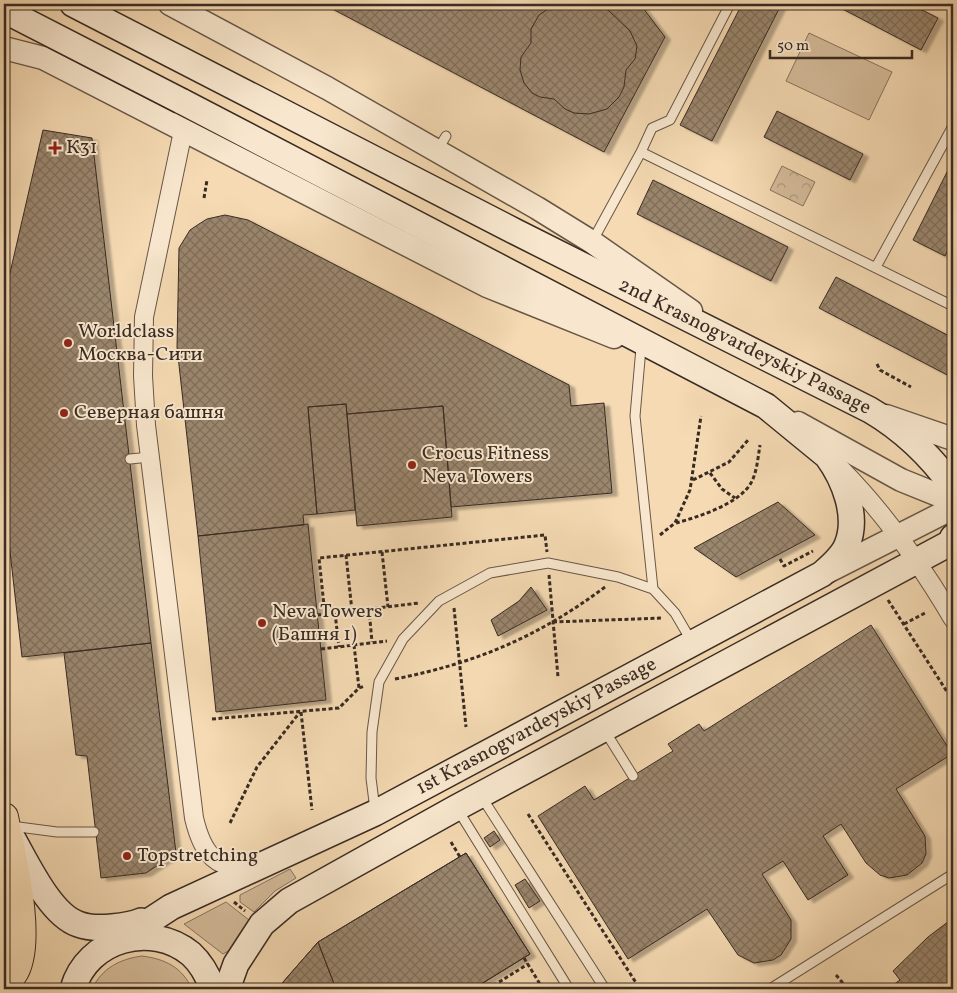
<svg xmlns="http://www.w3.org/2000/svg" width="957" height="993" viewBox="0 0 957 993" font-family="Vollkorn,serif">
	<style>
		.green { fill: #d5bc9b; stroke: #87745f }
		.park { fill: url(#park-crowns); stroke: #87745f }
		.building { fill: url(#building-cross-hatch); stroke: #392b23; filter: url(#shadow) }
		.lines { fill: none; stroke-linecap: round; stroke-linejoin: round }
		.service-casing { stroke: #685747; stroke-width: 11 }
		.minor-casing { stroke: #685747; stroke-width: 20 }
		.tertiary-casing { stroke: #685747; stroke-width: 25 }
		.secondary-casing { stroke: #392b23; stroke-width: 28 }
		.primary-casing { stroke: #392b23; stroke-width: 30 }
		.path { stroke: #392b23; stroke-width: 3; stroke-dasharray: 4 2.5; stroke-linecap: butt }
		.service { stroke: #f8e7ce; stroke-width: 9 }
		.minor { stroke: #f8e7ce; stroke-width: 18 }
		.tertiary { stroke: #f8e7ce; stroke-width: 22 }
		.secondary { stroke: #f8e7ce; stroke-width: 25 }
		.primary { stroke: #f5dab3; stroke-width: 28 }
		.secondary-bridge-casing { stroke: #392b23; stroke-width: 28; stroke-linecap: butt }
		.secondary-bridge { stroke: #f8e7ce; stroke-width: 25 }
		.poi-dot { fill: #8f2418; stroke: #f8e7ce; stroke-width: 2 }
		.labels { text-anchor: middle; dominant-baseline: central; stroke-width: 4; stroke-linejoin: round; paint-order: stroke }
		.poi-label { font-size: 20px; fill: #392b23; stroke: #f8e7ce; text-anchor: start }
		.street-label { font-size: 20px; fill: #392b23; stroke: #f8e7ce }
	</style>
	<defs>
		<pattern id="park-crowns" width="20" height="18" patternUnits="userSpaceOnUse" patternTransform="scale(1.25)"><rect width="20" height="18" fill="#d5bc9b"/><path d="M2 6a3 3 0 1 1 6 0M12 15a3 3 0 1 1 6 0" fill="none" stroke="#ae997e"/></pattern>
		<pattern id="building-cross-hatch" width="8" height="8" patternUnits="userSpaceOnUse" patternTransform="scale(1.25)"><rect width="8" height="8" fill="#9b866e"/><path d="M0 0l8 8M0 8l8-8" fill="none" stroke="#7f6e5a"/></pattern>
		<filter id="shadow"><feDropShadow dx="5.5" dy="3" stdDeviation="1" flood-color="#0004"/></filter>
	</defs>
	<rect width="100%" height="100%" fill="#f5dab3"/>
	<filter id="stains"><feTurbulence type="fractalNoise" baseFrequency=".004" numOctaves="4"/><feColorMatrix values="0 0 0 0 .2 0 0 0 0 .09 0 0 0 0 .02 0 0 0 .5 -.17"/></filter>
	<radialGradient id="worn" r=".72"><stop offset=".6" stop-color="#630" stop-opacity="0"/><stop offset="1" stop-color="#630" stop-opacity=".3"/></radialGradient>
	<path class="green" d="M809 33 892 72 869 120 786 81Z
		M290 869 296 878 275 891 254 912 240 902V895Z
		M226 902 249 920 230 950 223 954 184 924Z
		M142 956C165 959 182 967 192 989H92C102 968 120 959 142 956Z"/>
	<path class="park" d="M782 166 815 182 803 206 770 190Z"/>
	<path class="building" d="M323 4H640L665 37 604 152Z
		M575 4 582 6H595L608 10 630 31 637 46 635 59 626 70 624 87 619 97 607 109 589 114 574 113 565 109 554 99 540 97 532 93 524 83 520 70 521 57 531 43V29L539 15 554 5Z
		M742 4 781 5 712 141 680 125Z
		M833 4H910L938 18 921 50Z
		M777 111 863 154 850 180 764 137Z
		M43 130 92 138 151 643 22 657 4 499V299Z
		M953 160V239L945 256 913 240Z
		M653 180 788 247 771 281 637 214Z
		M225 215 248 220 569 385 571 406 604 403 612 493 451 507 443 406 347 414 346 404 308 407 317 514 303 515 304 525 198 536 177 347 179 248 190 230 199 224 207 219Z
		M836 277 953 338V378L819 308Z
		M346 404 355 510 317 514 308 407Z
		M443 406 452 517 357 526 347 414Z
		M778 502 815 535 736 577 694 548Z
		M308 524 326 700 216 712 198 536Z
		M531 587 547 610 498 636 491 620 519 601Z
		M871 625 952 754 896 789 925 836 926 854 922 863 907 875 889 878 880 875 866 863 841 824 823 836 848 875 808 900 783 861 762 874 791 920V939L781 955 773 960 754 963 738 955 707 909 628 959 538 816 585 786 594 800 673 751 668 744 699 724 704 731Z
		M151 643 176 853 146 873 101 878 87 756 76 755 64 653Z
		M494 831 500 840 490 847 484 838Z
		M466 853 530 954 473 989H277L318 942Z
		M466 853 530 954 473 989H336L318 942Z
		M525 879 540 901 529 908 515 885Z
		M953 918V989H887L900 980 893 971 928 937Z
		M318 942 336 989H277Z"/>
	<g class="lines">
		<g class="service-casing">
			<path id="service" d="M730 4 670 120 652 128 641 152 953 306
				M437 151 446 136
				M592 242 641 152
				M876 267 953 126
				M641 348 635 416 653 589
				M130 459 150 457
				M605 731 633 776
				M481 796 605 989
				M375 810 371 778 372 732 379 682 403 639 439 601 490 573 548 563 618 577 653 589 675 613 692 642
				M458 810 569 989
				M11 826 57 832H94
				M770 989 953 874"/>
		</g>
		<g class="minor-casing">
			<path id="minor" d="M183 131 144 317 143 376 146 425 194 818C202 852 216 874 255 865
				M841 469C884 513 922 566 953 619"/>
		</g>
		<g class="tertiary-casing">
			<path id="tertiary" d="M170 4 327 88 537 208 592 242 691 311
				M4 48 43 58 487 286 614 337
				M886 416 953 439
				M798 423 901 480 953 501
				M827 572 953 508"/>
		</g>
		<g class="secondary-casing">
			<g id="secondary">
				<path id="s1" d="M73 4 516 232 870 410C904 430 930 455 953 487"/>
				<path d="M10 834C25 859 49 914 78 924 88 928 101 928 112 927 122 926 132 925 141 921"/>
				<path id="s2" d="M119 941 171 907 375 813 822 574C831 566 843 556 847 545 859 516 844 479 827 456L766 406 181 101"/>
				<path d="M73 989C87 939 151 921 191 954 202 964 208 976 213 989"/>
				<path d="M227 989 236 964 262 924 289 901 456 808 950 543 953 537"/>
			</g>
		</g>
		<g class="primary-casing">
			<path id="primary" d="M4 817C11 853 34 944 13 974"/>
		</g>
		<path class="path" d="M204 198 207 180
			M877 364 880 370 911 387
			M710 473 722 489 735 498
			M693 480 729 462 749 439
			M676 523C698 517 739 504 751 483 757 472 758 457 760 445
			M660 535 675 523 690 490 701 416
			M382 552 388 607
			M346 555 352 611
			M780 559 784 566 813 551
			M549 575 558 677
			M888 600 953 701
			M454 608 466 727
			M369 609 372 642
			M335 613 339 647
			M317 615 419 603
			M325 615 319 558 545 535 547 552
			M553 622 662 618
			M904 624 927 612
			M354 645 359 688
			M321 649 387 641
			M395 679C476 663 538 637 605 587
			M301 712 312 810
			M212 719 339 708 359 688 365 686
			M528 814 640 989
			M230 823 257 767 300 712
			M451 842 460 857
			M234 902 245 911
			M524 958 543 989
			M836 975 848 989
			M488 989 528 964"/>
		<use href="#service" class="service"/>
		<use href="#minor" class="minor"/>
		<use href="#tertiary" class="tertiary"/>
		<use href="#secondary" class="secondary"/>
		<use href="#primary" class="primary"/>
		<g class="secondary-bridge-casing">
			<path id="secondary-bridge" d="M4 10 181 101"/>
		</g>
		<use href="#secondary-bridge" class="secondary-bridge"/>
	</g>
	<g class="poi-dot">
		<path d="M52.5 140.5h5v5h5v5h-5v5h-5v-5h-5v-5h5z"/>
		<circle cx="68" cy="343" r="5"/>
		<circle cx="64" cy="413" r="5"/>
		<circle cx="412" cy="465" r="5"/>
		<circle cx="262" cy="623" r="5"/>
		<circle cx="127" cy="856" r="5"/>
	</g>
	<g class="labels">
		<g class="poi-label">
			<text x="66" y="148">К31</text>
			<text x="78" y="332">Worldclass<tspan x="78" dy="23">Москва-Сити</tspan></text>
			<text x="74" y="413">Северная башня</text>
			<text x="422" y="454">Crocus Fitness<tspan x="422" dy="23">Neva Towers</tspan></text>
			<text x="272" y="612">Neva Towers<tspan x="272" dy="23">(Башня 1)</tspan></text>
			<text x="137" y="856">Topstretching</text>
		</g>
		<g class="street-label">
			<text stroke="none"><textPath href="#s1" startOffset="754">2nd Krasnogvardeyskiy Passage</textPath></text>
			<text stroke="none"><textPath href="#s2" startOffset="470">1st Krasnogvardeyskiy Passage</textPath></text>
		</g>
	</g>
	<rect width="957" height="993" fill="none" stroke="#f5dab3" stroke-width="20"/>
	<rect x="5" y="5" width="947" height="983" fill="none" stroke="#392b23" stroke-width="2.5"/>
	<rect x="10" y="10" width="937" height="973" fill="none" stroke="#392b23"/>
	<path d="M770 50v8h142v-8" fill="none" stroke="#392b23" stroke-width="2.5"/>
	<text x="777" y="50" font-size="15" fill="#392b23" stroke="#f8e7ce" stroke-width="4" paint-order="stroke">50 m</text>
	<rect width="100%" height="100%" filter="url(#stains)"/>
	<rect width="100%" height="100%" fill="url(#worn)"/>
</svg>
